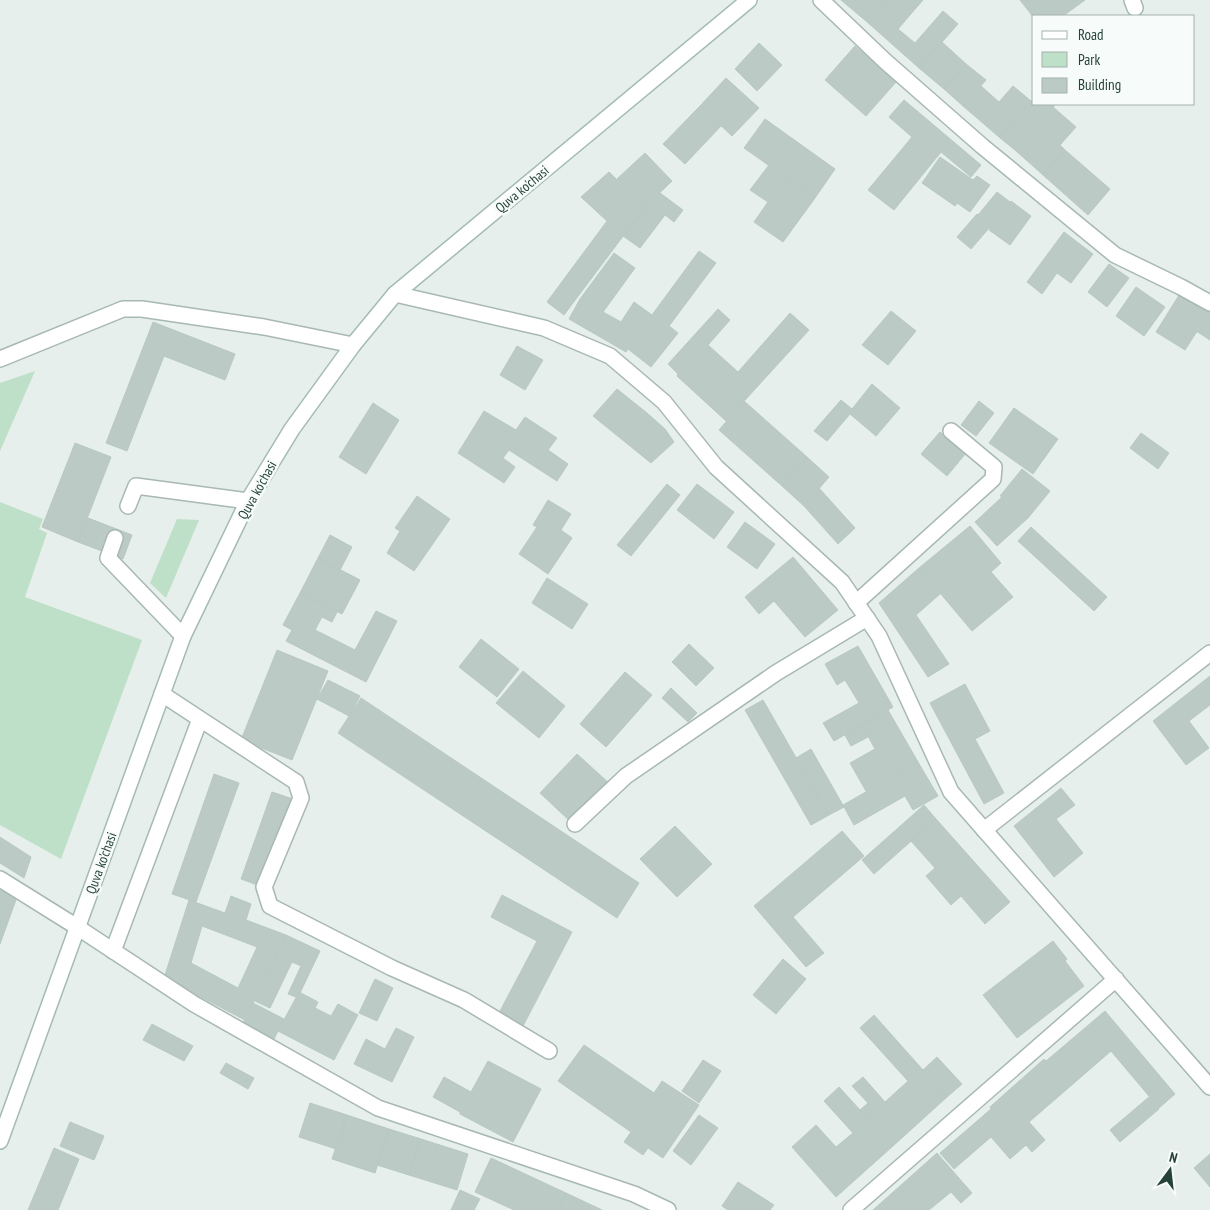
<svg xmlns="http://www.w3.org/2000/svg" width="1210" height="1210" viewBox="0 0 1210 1210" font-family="'PT Sans Narrow',sans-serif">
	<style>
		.green { fill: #bfe0c8 }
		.building { fill: #bbcac4; stroke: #b8c9c2; fill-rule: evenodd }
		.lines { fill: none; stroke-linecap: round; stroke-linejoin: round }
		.service-casing { stroke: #a8b8b2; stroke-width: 18 }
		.minor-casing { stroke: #a8b8b2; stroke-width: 18 }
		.secondary-casing { stroke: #a4bbb3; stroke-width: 18 }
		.service { stroke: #fff; stroke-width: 15 }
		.minor { stroke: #fff; stroke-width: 15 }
		.secondary { stroke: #fff; stroke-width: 15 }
		.labels { text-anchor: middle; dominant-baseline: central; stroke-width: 5; stroke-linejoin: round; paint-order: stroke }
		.street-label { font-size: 14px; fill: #24423a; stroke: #f7fbf9 }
	</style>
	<rect width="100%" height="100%" fill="#e6efeb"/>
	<path class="green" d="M35 371 0 451V383Z
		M0 502 43 519 39 529 47 533 25 597 142 640 61 859 0 825Z
		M177 519 199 520 166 598 150 583Z"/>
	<path class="building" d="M841 0H885L866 21Z
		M885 0H923L898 29 915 43 943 11 958 24 919 68 866 21Z
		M1020 0H1047L1048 1 1049 0H1085L1063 16H1034V18Z
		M942 42 966 64 944 89 919 68Z
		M759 43 782 65 757 91 735 69Z
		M855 46 896 82 866 116 825 80Z
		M966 64 986 80 963 106 944 89Z
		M726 78 759 108 732 136 700 106Z
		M981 86 999 102 1013 86 1031 101 999 137 963 106Z
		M1034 98V104H1056L1015 150 999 137Z
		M904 100 981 165 971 177 941 152 894 210 868 190 912 137 889 117Z
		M700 106 721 126 685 164 663 144Z
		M1053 107 1076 127 1060 145 1065 150 1043 175 1015 150Z
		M765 119 835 169 815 198 744 148Z
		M1065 150 1110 189 1088 215 1043 175Z
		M645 153 672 181 645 207 617 179Z
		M940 157 973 180 977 176 990 185 970 212 957 203 955 206 922 183Z
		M769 165 815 198 783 242 754 222 768 202 750 190Z
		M609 172 645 207 564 315 547 302 607 221 581 197Z
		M997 192 1010 202 1011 201 1031 216 1010 245 989 230 991 227H990L971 249 957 237 977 214 978 215Z
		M660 193 683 210 674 222 665 215 640 248 623 236 645 207Z
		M1064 232 1093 254 1071 283 1057 273 1042 294 1027 282Z
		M699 251 716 263 669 326 678 333 651 367 628 349 626 352 569 319 580 299 614 253 635 268 603 312 621 322 634 302 652 315Z
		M1109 264 1129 278 1107 307 1088 292Z
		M1136 287 1165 307 1144 336 1116 316Z
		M1181 292 1210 311 1185 350 1156 332Z
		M718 309 730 320 708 345 738 372 790 313 809 330 726 421 677 376 678 374 668 364Z
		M891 311 916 331 888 365 862 345Z
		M1210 311V340L1196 331Z
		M153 322 235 354 225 380 164 356 127 451 106 443Z
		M517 346 543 360 525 390 500 375Z
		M872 384 900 408 876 436 850 414 827 441 814 431 841 400 852 409Z
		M617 389 647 413 665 429 674 442 651 463 593 416Z
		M744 401 807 457 782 486 719 430Z
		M979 401 994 413 976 436 961 425Z
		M373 403 399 420 366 474 339 457Z
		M1014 408 1058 439 1033 474 989 443Z
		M484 411 516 430 525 417 557 438 548 450 568 464 557 481 509 450 503 458 515 467 504 483 458 453Z
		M940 432 966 453 947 476 921 454Z
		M1141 433 1169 453 1158 469 1130 448Z
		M75 443 111 457 78 542 42 527Z
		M807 457 829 477 804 506 782 486Z
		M1022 469 1050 491 1028 518 997 546 975 522 1002 497 1000 496Z
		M667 484 680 495 631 556 617 545Z
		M697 484 734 512 714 539 677 510Z
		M819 488 855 528 838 544 804 506Z
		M417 496 450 519 414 571 387 553 400 531 395 528Z
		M548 500 571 514 561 530 572 538 548 574 519 554 537 527 533 525Z
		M88 518 132 535 123 559 78 542Z
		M745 522 775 544 757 569 727 547Z
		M970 526 1001 563 991 572 1013 597 972 631 919 568Z
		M1031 527 1107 597 1094 611 1018 541Z
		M330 535 352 547 340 570 318 558Z
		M793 557 838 610 805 637 774 601 759 614 745 597Z
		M318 558 360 580 342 614 300 593Z
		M919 568 940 594 916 615 949 664 928 677 879 603Z
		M547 578 588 604 572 629 532 603Z
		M300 593 337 612 332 622 322 617 315 630 355 650 376 611 397 621 366 682 286 641 292 630 283 625Z
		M481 639 519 669 497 697 459 667Z
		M689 644 714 668 696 686 672 662Z
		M858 646 893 707 834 741 823 723 859 703 845 680 837 685 825 664Z
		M277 650 328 671 292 760 241 740Z
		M523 671 565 706 539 738 496 703Z
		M625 672 652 695 606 747 580 724Z
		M1210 676V705L1189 721 1209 748 1186 765 1153 721Z
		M328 680 360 696 349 716 317 699Z
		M965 684 990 731 975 739 1004 793 984 804 930 703Z
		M671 688 697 713 688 722 662 698Z
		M361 698 639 883 617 918 338 733Z
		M763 700 829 815 811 825 745 710Z
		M888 710 918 762 866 791 850 763 875 749 862 725Z
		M862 725 868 737 851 746 845 735Z
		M811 749 844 807 829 815 796 758Z
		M577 754 610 784 572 823 540 793Z
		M918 762 938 796 913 810 905 796 854 825 843 805Z
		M214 774 239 783 196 902 172 894Z
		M1061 788 1075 805 1056 819 1083 853 1054 877 1014 826Z
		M272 792 293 799 263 887 241 879Z
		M924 805 936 819 874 874 862 860Z
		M936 819 1010 902 985 924 961 896 951 905 926 876 935 868 911 841Z
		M675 826 712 864 677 897 640 859Z
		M842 831 864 856 793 917 824 953 806 967 754 906Z
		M0 837 31 857 24 878 0 863Z
		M0 890 17 897 0 944Z
		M502 895 572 932 523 1026 499 1013 537 941 491 917Z
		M231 896 251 904 246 920 286 935 245 1020 164 978 189 900 225 913ZM202 926 257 947 238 988 191 963Z
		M286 935 320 951 300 993 299 992 296 997 288 994 301 966 292 962 270 1008 255 1001Z
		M1053 941 1067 959 1065 961 1084 986 1017 1038 983 995Z
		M783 959 806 979 776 1014 753 995Z
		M375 979 393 988 377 1021 359 1013Z
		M299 992 318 1002 315 1008 331 1016 338 1004 358 1015 334 1060 278 1031Z
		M253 1003 284 1019 274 1039 243 1023Z
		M1105 1011 1175 1094 1159 1108 1111 1051 1029 1122 1045 1140 1032 1152 1026 1145 1010 1159 991 1137 954 1169 940 1153 991 1109 990 1107 1044 1059 1046 1061Z
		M874 1015 947 1097 893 1146 860 1110 868 1103 852 1086 863 1077 885 1102 908 1081 860 1028Z
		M152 1024 193 1046 184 1061 143 1040Z
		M396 1028 414 1037 392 1082 354 1064 366 1039 385 1049Z
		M584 1045 654 1093 662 1081 699 1105 663 1158 648 1148 643 1155 624 1142 631 1132 558 1081Z
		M937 1057 962 1084 947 1097 923 1070Z
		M703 1060 721 1071 699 1103 682 1091Z
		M488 1061 541 1089 513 1142 460 1114V1112L433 1097 444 1077 471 1092Z
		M226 1063 254 1078 248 1089 220 1073Z
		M839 1087 893 1146 836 1197 792 1147 816 1125 836 1147 853 1133 824 1101Z
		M1149 1097 1159 1109 1120 1142 1110 1130Z
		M310 1103 347 1115 336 1149 299 1137Z
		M347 1115 389 1129 375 1173 332 1159Z
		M699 1115 718 1128 691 1165 673 1151Z
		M70 1122 104 1136 94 1160 60 1146Z
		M389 1129 421 1139 409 1175 377 1165Z
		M421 1139 468 1154 457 1190 409 1175Z
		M54 1148 79 1159 58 1210H28Z
		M937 1153 972 1193 961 1203 951 1192 929 1210H873Z
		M1210 1154V1187L1194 1168Z
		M491 1158 566 1193 558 1210H514L475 1192Z
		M738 1182 774 1205 770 1210H728L722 1206Z
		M460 1190 480 1199 474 1210H451Z
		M566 1193 602 1210H558Z"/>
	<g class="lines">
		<g class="service-casing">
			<path id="service" d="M0 359 123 309H142L264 327 353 345
				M128 506 136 486 248 501
				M115 538 108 558 183 636
				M856 603 993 479 994 467 951 431
				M162 694 296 782 301 798 264 887 270 906 392 968 464 1000 549 1051
				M575 824 626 776 776 673 867 618
				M984 830 1210 653
				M113 951 200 719"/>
		</g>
		<g class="minor-casing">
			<path id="minor" d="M821 0 885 61 982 146 1115 255 1181 287 1210 303
				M1132 0 1135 8
				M395 294 544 328 610 356 664 402 716 467 842 582 879 636 951 792 1210 1087
				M0 879 77 927 194 1004 378 1108 634 1194 668 1210
				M851 1210 1116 979"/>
		</g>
		<g class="secondary-casing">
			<path id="secondary" d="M0 1141 183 636 248 501 292 429 353 345 395 294 749 0"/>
		</g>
		<use href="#service" class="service"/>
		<use href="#minor" class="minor"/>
		<use href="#secondary" class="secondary"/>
	</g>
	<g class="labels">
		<g class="street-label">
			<text transform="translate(522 189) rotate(-40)">Quva ko'chasi</text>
			<text transform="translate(257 490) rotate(-61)">Quva ko'chasi</text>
			<text transform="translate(101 863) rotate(-70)">Quva ko'chasi</text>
		</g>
	</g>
	<rect x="1032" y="15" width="162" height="90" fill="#f7fbf9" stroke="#a3b1ad"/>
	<rect x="1042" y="31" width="25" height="8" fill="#ffffff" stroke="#a3b1ad"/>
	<text x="1078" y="40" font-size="15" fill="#24423a">Road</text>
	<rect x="1042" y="52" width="25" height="15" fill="#bfe0c8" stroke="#a3b1ad"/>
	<text x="1078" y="65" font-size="15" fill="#24423a">Park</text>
	<rect x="1042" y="78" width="25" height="15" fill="#bbcac4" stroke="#a3b1ad"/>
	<text x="1078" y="90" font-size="15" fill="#24423a">Building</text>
	<g transform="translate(1170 1170) rotate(15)" stroke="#f7fbf9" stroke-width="4" paint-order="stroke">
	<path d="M0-4L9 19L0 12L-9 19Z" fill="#24423a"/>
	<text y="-8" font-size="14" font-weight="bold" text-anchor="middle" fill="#24423a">N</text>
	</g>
</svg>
